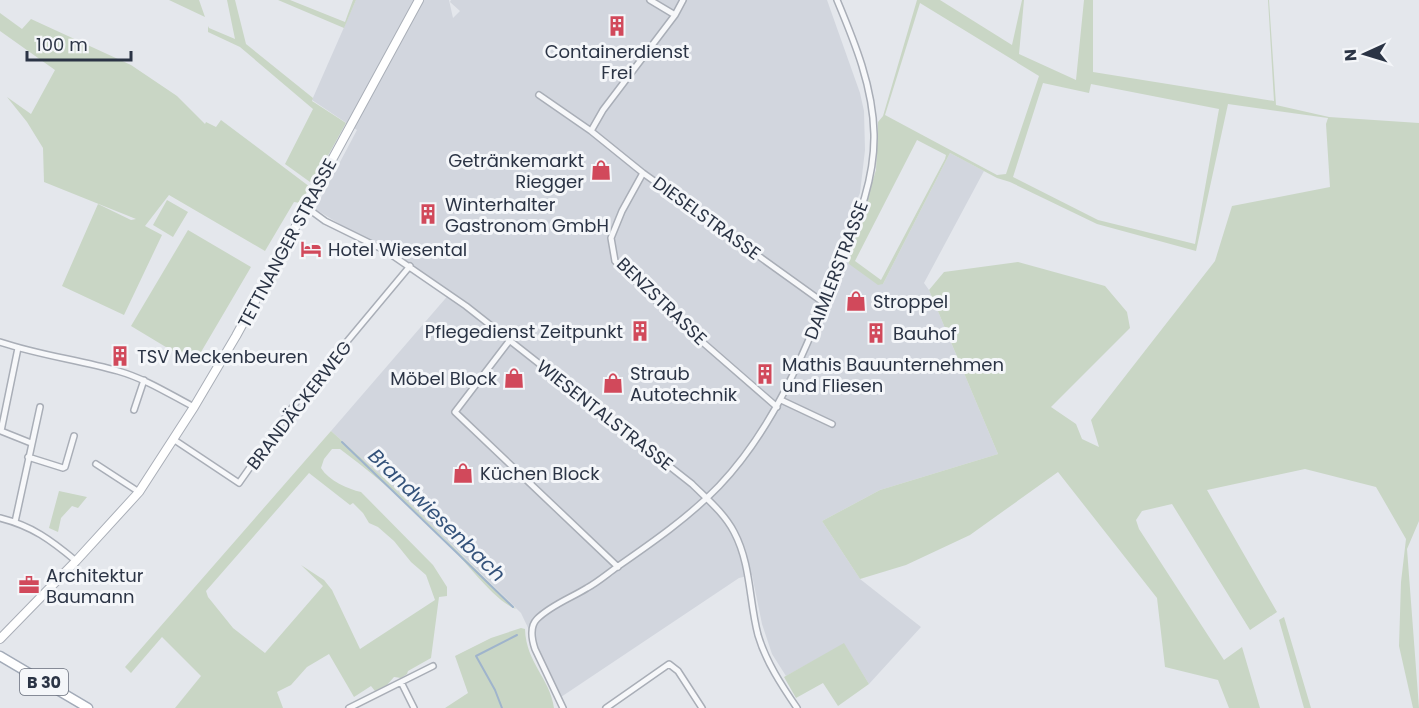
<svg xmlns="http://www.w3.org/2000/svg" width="1419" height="708" viewBox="0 0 1419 708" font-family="Poppins,sans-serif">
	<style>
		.built { fill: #d2d6de }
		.green { fill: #c9d6c5; fill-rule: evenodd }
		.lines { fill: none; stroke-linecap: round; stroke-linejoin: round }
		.stream { stroke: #9fb4cc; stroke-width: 2 }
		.minor-casing { stroke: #a9aeb7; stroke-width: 8 }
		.secondary-casing { stroke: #a9aeb7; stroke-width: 10 }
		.primary-casing { stroke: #a3abb8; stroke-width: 11 }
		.minor { stroke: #f7f8fa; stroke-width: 5 }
		.secondary { stroke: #fff; stroke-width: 8 }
		.primary { stroke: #fff; stroke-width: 8 }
		.labels { text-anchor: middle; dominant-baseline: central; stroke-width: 6; stroke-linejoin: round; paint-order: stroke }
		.shield { fill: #f4f6f9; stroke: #676e7b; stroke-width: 1.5 }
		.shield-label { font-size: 16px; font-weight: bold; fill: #2b3445 }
		.poi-label { font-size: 18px; fill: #2b3445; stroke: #f4f6f9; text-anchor: start }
		.street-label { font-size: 18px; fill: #2b3445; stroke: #f4f6f9 }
		.water-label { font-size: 20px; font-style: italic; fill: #34527a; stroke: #f4f6f9 }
	</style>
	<rect width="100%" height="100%" fill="#e4e7ec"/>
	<path class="built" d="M356 0H449L453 18 460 11 450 2 451 0H827L860 93 864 111 865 150 860 193 835 251 849 263 883 284 950 153 984 171 924 283 929 290 998 454 880 490 822 521 860 579 921 627 869 684 844 644 786 676 772 654 762 624 752 575 739 578 561 697 521 613 385 479 331 431 451 292 315 209 357 130 312 100Z"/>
	<path class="green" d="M169 0H199L205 17Z
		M227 0H235L246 44 313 98 312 101 346 123 314 181 310 182 285 164 313 109 240 47 208 32V26L209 28 235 39Z
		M278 0H290L345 22 353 0H356L344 28Z
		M917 0H940L1012 45 1022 0H1024L1019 54 1076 80 1084 0H1093V72L1274 101 1268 0H1269L1276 105 1329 117 1419 123V521L1407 549 1419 708H1413L1399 646 1401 582 1406 539 1376 487 1305 469 1207 490 1277 612 1250 630 1172 504 1142 511 1136 520 1139 529 1224 660 1242 647 1260 708H1229L1218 680 1165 667 1157 598 1058 472 970 535 906 565 860 579 822 521 880 490 998 454 929 290 944 272 1018 262 1105 286 1127 312 1130 328 1051 407 1076 424 1082 439 1099 447 1091 420 1215 261 1232 206 1330 187 1326 124 1328 118 1228 104 1196 251 1097 224 1010 182 997 178 950 153 883 284 878 285 849 264 848 258 876 170 878 122 883 116ZM920 3 1039 76 1006 174 997 175 885 115ZM1043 83 1089 93 1091 84 1219 109 1195 244 1098 220 1013 177ZM917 140 946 155 945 159 881 280 855 261Z
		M0 13 22 29 31 19 131 65 177 96 205 124 206 122 216 127 221 120 310 187 300 203 294 202 265 251 169 195 145 226 162 235 124 315 62 286 98 204 131 220 136 219 44 182 43 148 27 122 7 97 31 114 55 70 0 31Z
		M167 200 188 212 173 237 153 225Z
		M188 230 251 267 194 364 131 326Z
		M331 431 385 479 516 609C495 602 461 556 444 539 411 507 377 476 340 449H332L324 459 321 468C329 481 348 489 361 492L433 565 447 587V596L439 597 431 658 408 671 407 674 401 678 394 677 387 685 375 691 371 686 354 697 329 654 307 667 291 685 277 692 283 708H175L201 676 162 637 131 673 125 667ZM309 473 350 505 353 503 363 513 369 523 378 527 394 541 411 562 426 575 435 600 360 649 332 590 324 580 301 565 323 586 265 653 233 628 208 597 206 591Z
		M59 491 87 497 78 508 72 506 61 518 58 532 49 528Z
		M1284 617 1311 708H1304L1279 620Z
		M521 628 525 629C526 663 550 678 554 708H445L468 693 455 656 491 638Z
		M844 643 869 684 838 706 823 683 796 698 784 677Z"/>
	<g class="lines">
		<path class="stream" d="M342 442 513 607
			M502 708 495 690 476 656 517 635"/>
		<g class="minor-casing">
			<path id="minor" d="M650 0 675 15
				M683 0 675 15 603 110 591 131 643 173 824 303
				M539 95 591 131
				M643 173 622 211 611 238 615 261 661 306 777 407
				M306 207 325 221 386 251 466 306 692 484C707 499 724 513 734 532 751 564 749 601 758 635 766 662 782 686 797 708
				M510 340 455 412 618 567
				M0 342C39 355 79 360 118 371 146 379 169 394 194 407
				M18 348 1 431 31 443
				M781 400 832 424
				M134 410 144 380
				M173 439 239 483 294 405 410 266
				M28 457 63 468 65 467 74 436
				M96 464 139 492
				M0 518C32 526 51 540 76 561
				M15 522 40 407
				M401 682 414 708
				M349 708 433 666
				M563 708 535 649C532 640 529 627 537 619 551 605 571 598 587 588 598 582 607 574 617 567 653 542 689 517 719 486 775 427 805 351 835 277 853 231 875 185 874 134 873 87 855 43 837 0
				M606 708 669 664 678 671 702 708"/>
		</g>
		<g class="secondary-casing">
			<path id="secondary" d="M0 639 76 561 139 492 194 407 236 336 419 0"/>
		</g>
		<g class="primary-casing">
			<path id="primary" d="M0 656 88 708"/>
		</g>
		<use href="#minor" class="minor"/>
		<use href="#secondary" class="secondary"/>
		<use href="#primary" class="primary"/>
	</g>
	<defs>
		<g id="building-bare" transform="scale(1.62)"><path d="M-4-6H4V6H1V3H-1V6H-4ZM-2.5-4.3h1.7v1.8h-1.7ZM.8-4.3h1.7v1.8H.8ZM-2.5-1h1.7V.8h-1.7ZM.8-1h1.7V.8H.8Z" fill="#d1495b" stroke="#f4f6f9" stroke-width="2.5" paint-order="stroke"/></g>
		<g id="shop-bare" transform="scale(1.62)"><path d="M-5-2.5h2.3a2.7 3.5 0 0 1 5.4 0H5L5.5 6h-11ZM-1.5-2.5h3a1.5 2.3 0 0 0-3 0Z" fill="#d1495b" stroke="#f4f6f9" stroke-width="2.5" paint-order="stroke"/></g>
		<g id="hotel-bare" transform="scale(1.62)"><path d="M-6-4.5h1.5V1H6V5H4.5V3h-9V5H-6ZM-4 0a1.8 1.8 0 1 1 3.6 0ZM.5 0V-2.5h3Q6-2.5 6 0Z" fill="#d1495b" stroke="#f4f6f9" stroke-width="2.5" paint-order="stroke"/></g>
		<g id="office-bare" transform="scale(1.62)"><path d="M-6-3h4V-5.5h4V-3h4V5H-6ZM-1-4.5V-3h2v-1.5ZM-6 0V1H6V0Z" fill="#d1495b" stroke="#f4f6f9" stroke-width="2.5" paint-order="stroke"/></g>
	</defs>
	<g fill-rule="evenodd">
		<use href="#building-bare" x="617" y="26"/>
		<use href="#shop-bare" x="601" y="170"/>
		<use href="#building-bare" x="428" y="214"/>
		<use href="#hotel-bare" x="311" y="249"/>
		<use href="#shop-bare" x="856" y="301"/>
		<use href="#building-bare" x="640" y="331"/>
		<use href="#building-bare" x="876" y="333"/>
		<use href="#building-bare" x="120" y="356"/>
		<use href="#building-bare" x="765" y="374"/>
		<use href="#shop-bare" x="514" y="378"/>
		<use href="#shop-bare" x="613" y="383"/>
		<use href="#shop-bare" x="463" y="473"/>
		<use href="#office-bare" x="29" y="585"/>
	</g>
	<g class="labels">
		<rect class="shield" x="20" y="669" width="48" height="26" rx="4.5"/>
		<g class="shield-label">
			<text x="44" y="682">B 30</text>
		</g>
		<g class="poi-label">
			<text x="617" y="51" text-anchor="middle">Containerdienst<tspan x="617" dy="21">Frei</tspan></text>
			<text x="584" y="160" text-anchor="end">Getränkemarkt<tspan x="584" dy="21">Riegger</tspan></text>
			<text x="445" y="204">Winterhalter<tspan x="445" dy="21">Gastronom GmbH</tspan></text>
			<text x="328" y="249">Hotel Wiesental</text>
			<text x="873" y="301">Stroppel</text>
			<text x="623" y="331" text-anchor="end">Pflegedienst Zeitpunkt</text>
			<text x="893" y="333">Bauhof</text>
			<text x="137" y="356">TSV Meckenbeuren</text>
			<text x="782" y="364">Mathis Bauunternehmen<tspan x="782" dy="21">und Fliesen</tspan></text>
			<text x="630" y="373">Straub<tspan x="630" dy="21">Autotechnik</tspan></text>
			<text x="497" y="378" text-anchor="end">Möbel Block</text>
			<text x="480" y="473">Küchen Block</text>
			<text x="46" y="575">Architektur<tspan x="46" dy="21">Baumann</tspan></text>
		</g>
		<g class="street-label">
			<text transform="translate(707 218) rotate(36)">DIESELSTRASSE</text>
			<text transform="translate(287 243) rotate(-62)">TETTNANGER STRASSE</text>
			<text transform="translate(836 270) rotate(-69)">DAIMLERSTRASSE</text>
			<text transform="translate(662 301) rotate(44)">BENZSTRASSE</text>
			<text transform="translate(299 405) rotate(-52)">BRANDÄCKERWEG</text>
			<text transform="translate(605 415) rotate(38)">WIESENTALSTRASSE</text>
		</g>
		<g class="water-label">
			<text transform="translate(437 515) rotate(44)">Brandwiesenbach</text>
		</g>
	</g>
	<g transform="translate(1365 54) rotate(266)" stroke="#f4f6f9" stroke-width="4.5" paint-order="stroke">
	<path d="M0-4.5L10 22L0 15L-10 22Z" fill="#2b3445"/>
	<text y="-9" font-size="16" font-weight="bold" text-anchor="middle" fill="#2b3445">N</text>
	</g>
	<path d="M27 51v9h104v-9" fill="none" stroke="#2b3445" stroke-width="3"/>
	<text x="36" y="51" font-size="18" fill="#2b3445" stroke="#f4f6f9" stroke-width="4.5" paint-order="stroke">100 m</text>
</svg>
